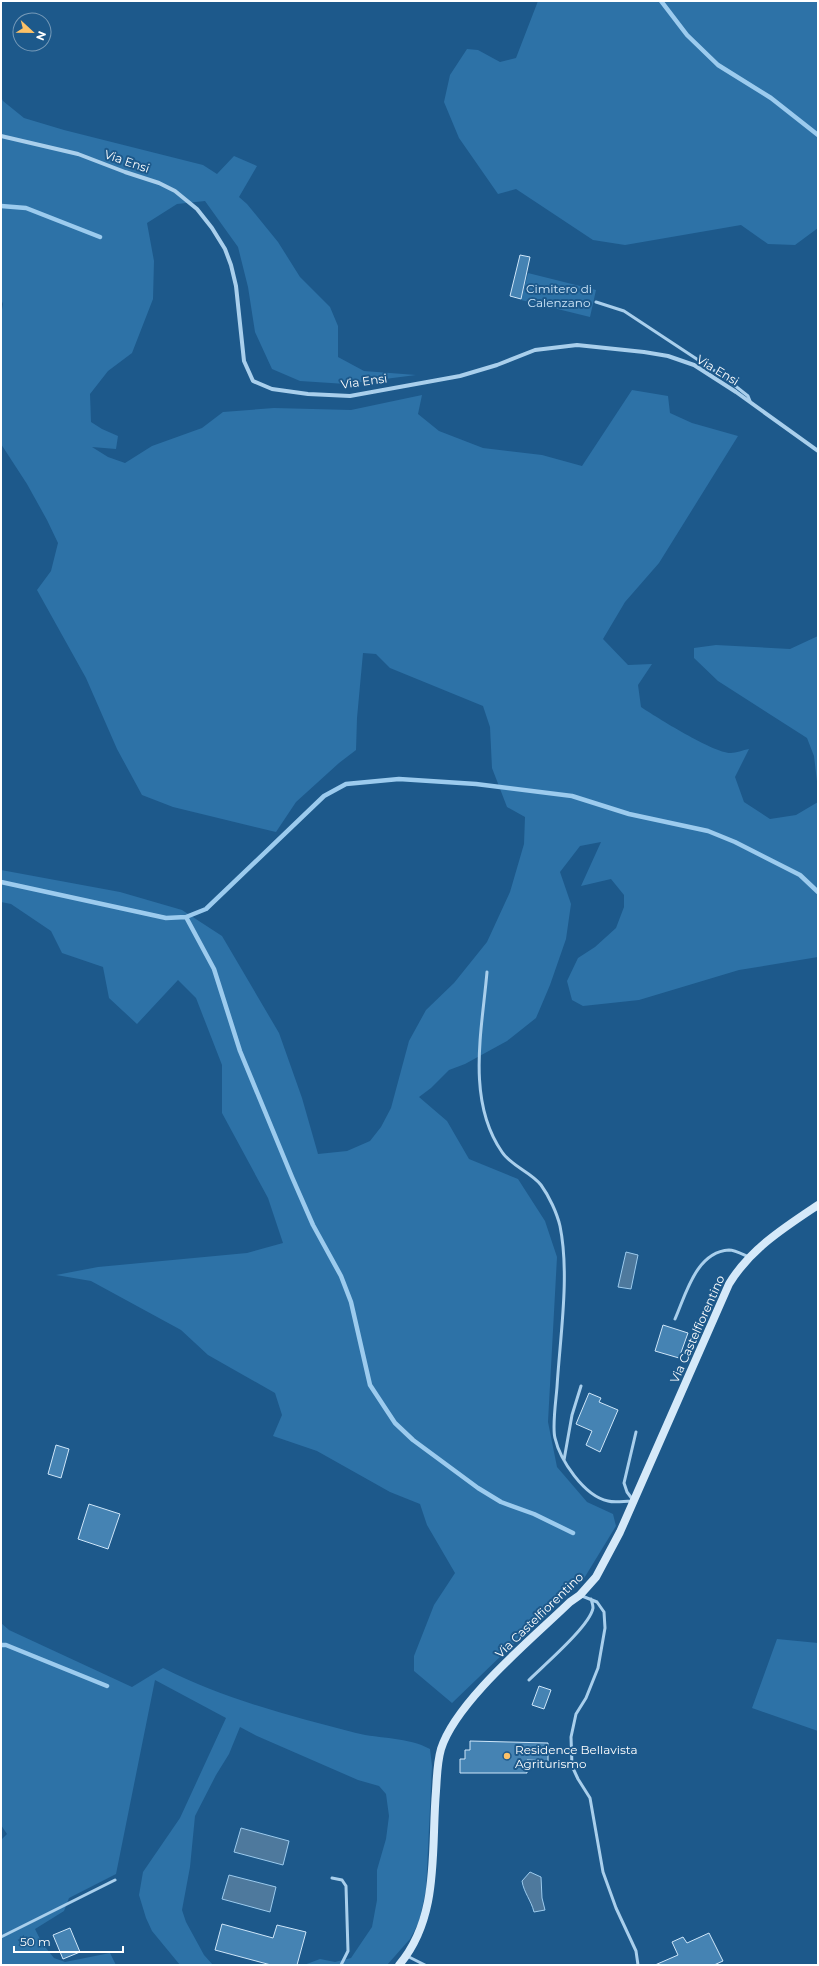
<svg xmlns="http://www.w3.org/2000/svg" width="819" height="1966" viewBox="0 0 819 1966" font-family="Montserrat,sans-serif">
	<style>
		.green { fill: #2d72a7 }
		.water { fill: #4e799d; stroke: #9ccbee }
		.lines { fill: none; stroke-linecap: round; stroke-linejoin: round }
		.stream { stroke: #9ccbee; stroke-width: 4.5 }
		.building { fill: #4583b3; stroke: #cee6f9 }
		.lane { stroke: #a9cfec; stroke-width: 3 }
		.street { stroke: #a9cfec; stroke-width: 4 }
		.secondary { stroke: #d5e9f9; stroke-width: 8 }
		.poi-dot { fill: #fcc167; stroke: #1d598b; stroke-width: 1.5 }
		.labels { text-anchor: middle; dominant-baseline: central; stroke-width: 4; stroke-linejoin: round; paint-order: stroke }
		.street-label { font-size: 12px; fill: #fff; stroke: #1d598b }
		.park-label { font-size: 12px; fill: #cee6f9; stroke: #1d598b }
		.poi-label { font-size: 12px; fill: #fff; stroke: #1d598b; text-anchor: start }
	</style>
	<rect width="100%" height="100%" fill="#1d598b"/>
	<path class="green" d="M538 1H818V228L795 245 768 244 741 225 625 245 593 240 516 189 498 194 459 138 444 102 450 75 467 49 478 50 500 62 516 58Z
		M1 97 3 101 24 118 64 130 203 165 217 174 234 156 257 166 239 197 247 204 278 242 300 277 330 307 338 326V357L364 371 416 375 346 384 300 381 272 369 255 332 248 287 238 247 205 201 177 204 147 223 154 261 153 299 132 353 108 371 90 394 91 422 102 429 118 436 116 449 92 447 108 457 125 463 152 446 202 428 223 412 274 408 351 410 422 395 418 414 439 431 483 448 542 455 582 466 632 390 668 396 670 413 692 423 738 436 659 563 625 602 603 639 628 665 652 664 638 685 641 707C656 717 715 754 731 753 736 753 743 750 749 749L735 777 744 802 770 819 796 815 818 802V957L739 970 639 1000 583 1006 572 1000 567 981 578 958 595 947 616 928 624 907V895L611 879 581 886 601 842 580 846 560 872 571 904 566 939 550 985 536 1018 507 1041 465 1064 449 1070 431 1088 419 1097 447 1121 469 1159 518 1179 545 1221 557 1257 548 1422 557 1467 587 1502 613 1514 616 1526 583 1580 554 1605 452 1703 414 1671V1656L434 1605 455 1573 427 1525 420 1504 390 1492 317 1451 273 1436 282 1415 275 1393 208 1355 181 1330 91 1281 56 1275 98 1267 247 1253 283 1243 268 1198 222 1113V1065L196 998 178 980 137 1024 109 998 103 967 62 953 51 931 11 904 1 902V870L120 892 182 910 222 936 279 1033 302 1098 318 1154 347 1151 370 1141 381 1127 391 1108 409 1041 426 1010 454 983 487 942 510 892 524 844 525 817 507 807 492 768 490 727 483 706 390 668 376 654 363 653 357 718 356 750 339 763 296 802 276 832 173 807 142 795 117 749 86 678 37 590 51 571 58 543 47 520 27 484 1 444V315L3 304 1 299Z
		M528 273 596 290 590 317 521 300Z
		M818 636V790L814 756 807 738 718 681 694 658V648L716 645 790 649Z
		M1 1623 9 1630 132 1687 163 1668C224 1699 290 1716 356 1733 380 1739 408 1737 430 1749L432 1766 426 1890 419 1922 410 1939 387 1965H304L320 1959 335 1962 351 1958 372 1927 377 1900V1870L386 1839 389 1816 386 1794 379 1786 358 1780 257 1736 240 1727 229 1754 216 1775 195 1816 190 1867 182 1910 186 1922 204 1955 213 1965H180L152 1931 146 1918 139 1895 143 1872 180 1818 226 1718 155 1680 116 1874 69 1898 64 1911 35 1929 42 1943 54 1958 65 1962 110 1953 116 1965H1V1840L7 1834 1 1825Z
		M777 1639 818 1643V1731L752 1708Z"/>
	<path class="water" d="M626 1252 638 1255 631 1289 618 1287Z
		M241 1828 289 1841 283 1865 234 1852Z
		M530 1872 541 1877 542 1898 545 1910 534 1912C531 1900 524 1893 522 1881Z
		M229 1875 276 1887 270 1912 222 1899Z"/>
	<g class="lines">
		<path class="stream" d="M661 1 687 35 718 65 771 98 818 135
			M1 206 26 208 100 237
			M1 882 166 918 186 917 206 909 324 796 346 784 399 779 476 784 572 796 629 814 708 831 735 842 800 875 818 892
			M186 917 214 969 240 1051 292 1177 313 1225 341 1276 351 1302 370 1385 395 1423 413 1440 478 1488 501 1502 534 1514 573 1533
			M1 1645H6L107 1686"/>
	</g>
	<path class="building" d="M520 255 530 257 521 299 510 296Z
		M663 1325 688 1333 679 1358 655 1351Z
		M589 1393 601 1398 599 1402 618 1410 600 1452 586 1445 592 1431 576 1424Z
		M56 1445 69 1449 61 1478 48 1474Z
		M89 1504 120 1514 108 1549 78 1539Z
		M539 1686 551 1690 544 1709 532 1705Z
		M470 1741 548 1743V1761L527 1760V1773H460V1759H465V1750H470Z
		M222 1924 273 1938 277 1925 306 1932 297 1965H271L215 1950Z
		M70 1928 80 1952 63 1959 53 1935Z
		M709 1933 723 1961 714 1965H655L678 1955 672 1942 683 1937 687 1943Z"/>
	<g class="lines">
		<path class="lane" d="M596 302 624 311 724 377 748 396 750 401
			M487 972C482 1030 466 1100 502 1152 511 1166 531 1172 541 1185 549 1196 557 1213 560 1226 570 1275 560 1337 557 1387 556 1400 552 1427 555 1438 560 1460 584 1496 608 1501 615 1503 624 1501 632 1501
			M675 1319C686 1294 696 1252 729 1250 735 1250 744 1255 749 1257
			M564 1460 572 1415 581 1386
			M633 1500 627 1492 624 1483 636 1432
			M582 1596 597 1602 604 1612 605 1628 598 1668 586 1698 576 1714 571 1737 572 1766 578 1779 590 1798 603 1872 616 1908 636 1951 638 1965
			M529 1680C543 1666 590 1626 593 1608 593 1605 592 1602 591 1599
			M332 1878 342 1880 346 1886 348 1951 341 1965
			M1 1937 115 1880
			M407 1956 425 1965"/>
		<path class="street" d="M1 136 78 154 125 172 159 183 175 191 197 209 212 228 225 249 231 265 236 286 244 361 253 381 272 389 308 394 350 396 460 376 497 365 535 350 577 345 644 352 668 356 694 365 736 392 818 451"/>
		<path class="secondary" d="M399 1965C440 1917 431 1850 436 1791 437 1777 437 1763 441 1749 456 1701 533 1638 570 1602L580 1595 596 1577 620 1532 729 1284C750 1249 785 1227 818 1205"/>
	</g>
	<circle class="poi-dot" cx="507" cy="1756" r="4"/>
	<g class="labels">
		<g class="street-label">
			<text transform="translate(127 161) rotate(19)">Via Ensi</text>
			<text transform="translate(718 370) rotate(31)">Via Ensi</text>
			<text transform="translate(364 381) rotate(-8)">Via Ensi</text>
			<text transform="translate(697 1329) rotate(-66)">Via Castelfiorentino</text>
			<text transform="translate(539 1615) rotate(-44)">Via Castelfiorentino</text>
		</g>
		<g class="park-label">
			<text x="559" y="288">Cimitero di<tspan x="559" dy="14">Calenzano</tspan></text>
		</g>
		<g class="poi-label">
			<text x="515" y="1749">Residence Bellavista<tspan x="515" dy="14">Agriturismo</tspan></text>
		</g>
	</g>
	<rect width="819" height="1966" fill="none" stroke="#ffffff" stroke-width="4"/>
	<g transform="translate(32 32) rotate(112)"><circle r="19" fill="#1d598b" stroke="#779bb9"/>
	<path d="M0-3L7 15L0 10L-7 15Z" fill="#fcc167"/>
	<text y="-6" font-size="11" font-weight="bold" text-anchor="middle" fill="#ffffff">N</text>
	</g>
	<path d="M14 1946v6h109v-6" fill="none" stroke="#ffffff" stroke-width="2"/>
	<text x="20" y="1946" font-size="12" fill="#ffffff" stroke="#1d598b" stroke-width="3" paint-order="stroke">50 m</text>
</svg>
